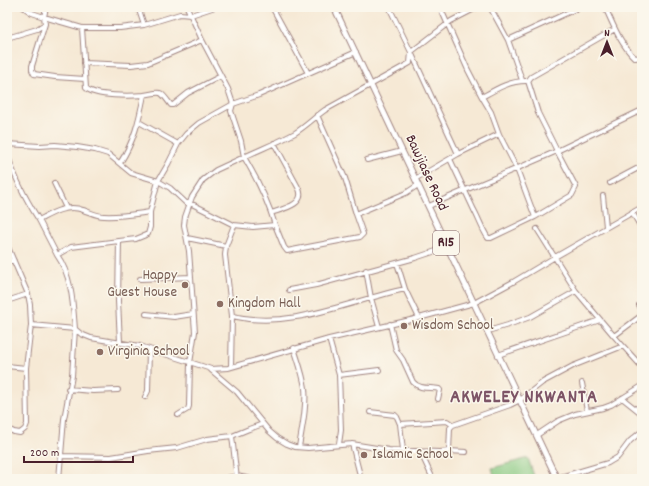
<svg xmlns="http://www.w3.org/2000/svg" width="649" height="486" viewBox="0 0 649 486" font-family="Dekko,sans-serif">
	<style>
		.green { fill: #87c880; stroke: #687456 }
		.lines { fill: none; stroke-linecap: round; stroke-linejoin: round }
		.minor-casing { stroke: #a08480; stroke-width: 6 }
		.major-casing { stroke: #a08480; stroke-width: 7 }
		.minor { stroke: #fff; stroke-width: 4 }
		.major { stroke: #fff; stroke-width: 5 }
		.education-dot { fill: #8d6e63; stroke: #fbf7ec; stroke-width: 1.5 }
		.labels { text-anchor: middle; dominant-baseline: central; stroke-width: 3; stroke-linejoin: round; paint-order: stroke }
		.shield { fill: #fbf7ec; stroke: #7f6065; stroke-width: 1 }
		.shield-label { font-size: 14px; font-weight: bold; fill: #4a1f2b }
		.street-label { font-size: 15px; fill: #4a1f2b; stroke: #fbf7ec }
		.education-label { font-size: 15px; fill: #785e54; stroke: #fbf7ec; text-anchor: start }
		.district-label { font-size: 19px; font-weight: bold; letter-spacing: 1px; fill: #7d5466; stroke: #fbf7ec }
	</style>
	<rect width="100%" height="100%" fill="#fbf7ec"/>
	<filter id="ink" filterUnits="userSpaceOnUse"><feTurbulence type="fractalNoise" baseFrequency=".025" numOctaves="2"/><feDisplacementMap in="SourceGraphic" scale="8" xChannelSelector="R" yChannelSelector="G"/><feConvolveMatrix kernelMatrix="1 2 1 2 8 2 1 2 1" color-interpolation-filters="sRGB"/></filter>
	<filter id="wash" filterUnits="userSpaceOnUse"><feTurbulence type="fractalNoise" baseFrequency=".012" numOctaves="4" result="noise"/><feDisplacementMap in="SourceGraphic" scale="16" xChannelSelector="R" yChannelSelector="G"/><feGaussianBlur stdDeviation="0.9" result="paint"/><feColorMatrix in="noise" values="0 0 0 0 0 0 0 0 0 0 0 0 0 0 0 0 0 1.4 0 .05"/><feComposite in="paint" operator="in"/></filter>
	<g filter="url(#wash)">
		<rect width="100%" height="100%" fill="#f6e9d5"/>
		<path class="green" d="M528 458 535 479H495L492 468Z"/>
	</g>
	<g filter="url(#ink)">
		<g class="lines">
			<g class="minor-casing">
				<path id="minor" d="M23 7 32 13 44 17 82 28H120L144 25 180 14 191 15 215 7
					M138 7 144 25
					M187 7 202 40 228 89 233 104 199 123 186 134 178 144 168 164 158 181 170 188 186 203H190L234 225
					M272 7 308 73
					M389 7 411 52 458 154
					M440 7 468 70 482 97
					M490 7 508 40 522 80
					M605 7C613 25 621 45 635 58L642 57
					M45 24 32 66V70L34 74 55 77 85 79
					M82 28 86 88C96 97 131 96 144 95 139 120 134 142 120 163
					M615 29 531 77 528 81 538 113 557 151 642 110
					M7 38 37 29 45 24 44 17 46 7
					M508 40 580 7
					M356 52 259 95 233 104 231 111 241 141 244 157C261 149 279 142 295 133 306 126 315 117 325 110L410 63 411 52 451 21 478 7
					M84 63 131 65 148 63 202 40
					M144 95C162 92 159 89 171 105H173L188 93 221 76
					M317 115 345 178 356 214
					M139 122 178 144
					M499 134 491 112 482 97C496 89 511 80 528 81
					M7 144 40 146 55 145 77 147 95 150 108 154 131 173 158 181 150 212V227L148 234 136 239 119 241 118 301 120 342
					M7 153C14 177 25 198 39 220
					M367 160 402 151
					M415 179 458 154 499 134 517 169 535 217
					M54 183 66 208
					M610 183 642 166
					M603 196 606 227
					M429 206C471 187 515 170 557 151L576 187 572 195 535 217 491 238H488C482 229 479 219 474 210 466 193 458 176 450 159
					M632 212 642 229
					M271 213C282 209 306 205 299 189L274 143
					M537 229 576 291 614 336 642 367
					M187 238 226 246
					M7 245 28 294 30 305 31 325 26 368 27 424 25 429 20 433 14 432 8 429
					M57 255 39 220C52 213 67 204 83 210 90 212 96 216 104 216 119 217 135 214 150 212
					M7 261H14
					M397 263 405 289
					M366 270 371 298 379 327
					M140 279 191 277
					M289 290 316 285 415 258 448 247
					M642 300 639 305 642 310
					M7 301 28 294
					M146 314 174 317 193 314
					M232 316 225 255 226 246 234 225 253 227 275 225 284 247 287 251 360 237 363 234 356 214 406 193 418 185
					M390 324 396 350 403 360 413 382C420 390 430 387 439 389L440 390 438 399
					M31 325 75 329C73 304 72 276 57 255L71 247 119 241
					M488 331 508 325 530 317 576 291
					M614 336 642 315V314
					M329 339 339 375 341 430 339 444
					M294 348C298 361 303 374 305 388 307 407 302 428 299 447
					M498 355 600 320
					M7 366 26 368
					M231 367 232 316C291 330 349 301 405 289L419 318
					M211 370 237 392 269 431 277 438 287 444 295 447 308 448 352 444 389 450 440 452 449 451 450 428 453 425 510 405 520 400 543 382 573 366 623 346
					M339 375 379 370
					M582 383 587 411
					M68 389 93 391 118 390
					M145 397 148 391 149 349
					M622 398 642 414
					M370 412 395 415 397 417 400 424 403 450
					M178 415 188 409 189 406 190 363 195 332 189 251 184 225 185 217 192 197 203 180 216 170 244 157C257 179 268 201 275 225
					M400 424 447 421 453 425
					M537 435 558 421 575 414 603 408 611 405 642 386
					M232 436 237 479
					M352 444 361 479
					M420 451 433 479
					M449 451 466 452
					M60 456 111 457 148 451 177 448 207 439 232 436 249 429 263 424
					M557 478 608 463 618 457 630 441 642 431
					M59 479 64 419 72 376 75 329 81 334 91 338 140 346 211 369 228 368 329 339 419 318 474 303 513 282 555 257 642 207
					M222 479 237 476 251 479"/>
			</g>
			<g class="major-casing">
				<path id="major" d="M334 7 557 479"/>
			</g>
			<use href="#minor" class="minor"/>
			<use href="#major" class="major"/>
		</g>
	</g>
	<g class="education-dot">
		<circle cx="185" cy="285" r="4"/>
		<circle cx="220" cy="304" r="4"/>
		<circle cx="404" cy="326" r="4"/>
		<circle cx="100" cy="352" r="4"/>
		<circle cx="364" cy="455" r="4"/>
	</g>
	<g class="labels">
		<rect class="shield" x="433" y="231" width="26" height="24" rx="3"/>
		<g class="shield-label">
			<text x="446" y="243">R15</text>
		</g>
		<g class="street-label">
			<text transform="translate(426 173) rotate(65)">Bawjiase Road</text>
		</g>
		<g class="education-label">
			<text x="177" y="276" text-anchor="end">Happy<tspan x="177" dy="17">Guest House</tspan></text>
			<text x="228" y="304">Kingdom Hall</text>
			<text x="412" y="326">Wisdom School</text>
			<text x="108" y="352">Virginia School</text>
			<text x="372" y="455">Islamic School</text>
		</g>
		<g class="district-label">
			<text x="524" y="398">AKWELEY NKWANTA</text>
		</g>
	</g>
	<rect width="649" height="486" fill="none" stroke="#fbf7ec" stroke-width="24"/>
	<g transform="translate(607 42)" stroke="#fbf7ec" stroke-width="3" paint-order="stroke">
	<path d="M0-3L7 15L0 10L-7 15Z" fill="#4a1f2b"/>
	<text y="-6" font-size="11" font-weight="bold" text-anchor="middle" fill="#4a1f2b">N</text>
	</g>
	<path d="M24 456v6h109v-6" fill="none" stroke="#4a1f2b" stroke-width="2"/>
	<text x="30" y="456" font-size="12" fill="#4a1f2b" stroke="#fbf7ec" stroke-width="3" paint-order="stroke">200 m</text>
</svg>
